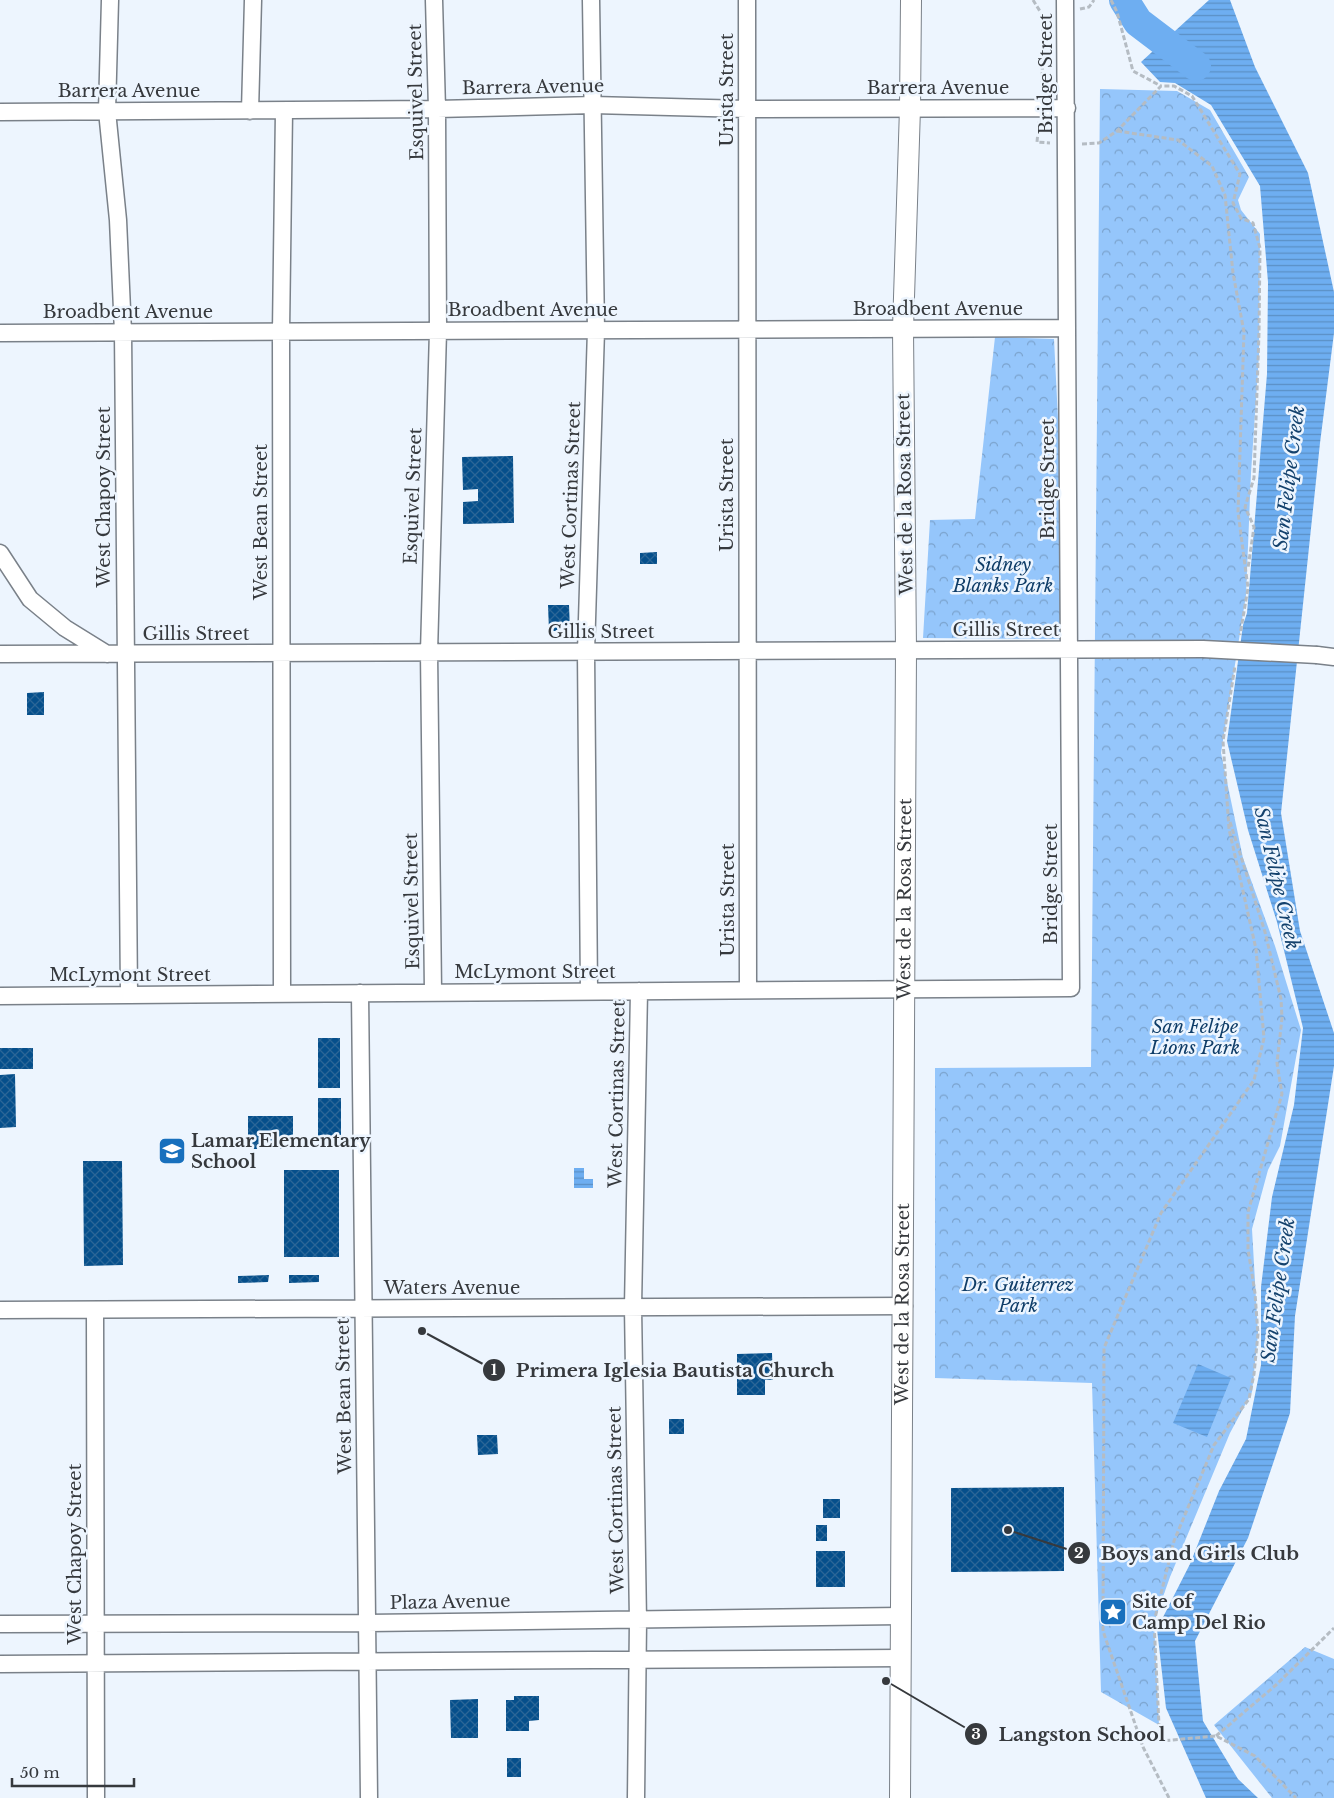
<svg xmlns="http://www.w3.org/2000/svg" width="1334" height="1798" viewBox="0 0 1334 1798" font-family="'Libre Baskerville',serif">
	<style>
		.park { fill: url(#park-crowns) }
		.water { fill: url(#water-rules) }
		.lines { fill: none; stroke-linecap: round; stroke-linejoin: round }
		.river { stroke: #6eaef1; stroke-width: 30 }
		.building { fill: url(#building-cross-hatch) }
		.minor-casing { stroke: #7a8189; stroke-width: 19 }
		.tertiary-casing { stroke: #7a8189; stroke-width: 22 }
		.path { stroke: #b5bcc3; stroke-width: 3; stroke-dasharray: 5 2.5; stroke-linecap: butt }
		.minor { stroke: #fff; stroke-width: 16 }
		.tertiary { stroke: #fff; stroke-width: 20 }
		.minor-bridge-casing { stroke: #7a8189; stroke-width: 19; stroke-linecap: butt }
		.minor-bridge { stroke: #fff; stroke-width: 16 }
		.labels { text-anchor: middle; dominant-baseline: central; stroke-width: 5; stroke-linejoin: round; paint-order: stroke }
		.street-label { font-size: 18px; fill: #36393d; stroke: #edf5fe }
		.park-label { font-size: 18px; font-style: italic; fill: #0f3d68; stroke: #edf5fe }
		.poi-label { font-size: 18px; font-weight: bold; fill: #36393d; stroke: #edf5fe; text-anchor: start }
		.water-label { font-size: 19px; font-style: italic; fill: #14426d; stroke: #edf5fe }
		.leader { fill: none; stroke: #36393d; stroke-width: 2 }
		.callout-dot { fill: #36393d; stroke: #edf5fe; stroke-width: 2 }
		.mark-label { font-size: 15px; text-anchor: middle; font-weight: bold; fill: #fff }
		.callout-label { font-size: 19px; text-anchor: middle; font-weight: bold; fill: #36393d; stroke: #edf5fe; stroke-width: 5; stroke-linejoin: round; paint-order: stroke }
	</style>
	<defs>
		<pattern id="park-crowns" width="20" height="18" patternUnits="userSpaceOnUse" patternTransform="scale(1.25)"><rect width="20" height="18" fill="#95c6fb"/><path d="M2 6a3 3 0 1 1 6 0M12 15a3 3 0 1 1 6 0" fill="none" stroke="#7aa2cc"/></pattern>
		<pattern id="water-rules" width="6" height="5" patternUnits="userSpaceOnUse" patternTransform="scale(1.25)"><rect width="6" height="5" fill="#6eaef1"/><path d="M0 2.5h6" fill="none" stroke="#5b8fc4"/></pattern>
		<pattern id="building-cross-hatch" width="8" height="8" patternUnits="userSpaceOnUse" patternTransform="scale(1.25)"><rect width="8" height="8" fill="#054f8b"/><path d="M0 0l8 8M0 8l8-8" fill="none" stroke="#2b6697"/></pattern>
	</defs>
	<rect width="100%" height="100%" fill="#edf5fe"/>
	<path class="park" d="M1100 89 1177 91 1210 110 1249 177 1238 200 1241 210 1260 234 1259 355 1251 473 1246 595 1221 753 1243 858 1275 946 1301 1030 1280 1146 1268 1170 1252 1229 1258 1334 1252 1392 1230 1433 1170 1577 1154 1622 1159 1725 1101 1692 1092 1383 935 1378V1068L1091 1067Z
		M995 337 1054 339 1069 639 923 638 930 520 975 519Z
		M1305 1647 1334 1659V1798H1272L1214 1725Z"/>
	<path class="water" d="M1209 0H1230L1255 67 1308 173 1334 292V333L1320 443 1281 813 1300 931 1334 1033V1066L1295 1316 1290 1413 1248 1538 1195 1641 1203 1721 1238 1779 1258 1798H1206L1166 1708 1157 1629 1190 1564 1219 1491 1246 1439 1261 1365V1287L1272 1197 1294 1105 1303 1028 1277 922 1248 830 1227 741 1243 625 1247 613 1267 374 1268 282 1260 186 1211 105 1175 83 1160 82 1141 62Z
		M574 1168H584V1179H593V1188H574Z
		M1198 1364 1231 1378 1207 1437 1173 1423Z"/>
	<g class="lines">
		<path class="river" d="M1124 0 1138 22 1196 66"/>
	</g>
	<path class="building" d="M513 456 514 523 463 524V502L478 501V489L463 490 462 457Z
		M657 552V564H640V553Z
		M548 605H569L570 631H549Z
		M44 692V715H27V693Z
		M318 1038H340V1088H318Z
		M0 1048H33V1069H0Z
		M15 1074 16 1127 0 1128V1075Z
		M318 1098H341V1144H318Z
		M248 1116H293V1149H248Z
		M83 1161H122L123 1265 84 1266Z
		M284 1170H339V1257H284Z
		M269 1275 268 1282 238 1283V1276Z
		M289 1275H319V1282L289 1283Z
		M772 1353 773 1380H765V1395H737V1354Z
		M669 1419H684V1434H669Z
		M477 1435H497L498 1454 478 1455Z
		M1064 1487V1571L951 1572V1488Z
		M823 1499H840V1518H823Z
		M816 1525H827V1541H816Z
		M816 1551H845V1587H816Z
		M514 1696H539V1720L529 1721V1731H506V1700H514Z
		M478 1699V1738H451L450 1700Z
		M507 1758H521V1777H507Z"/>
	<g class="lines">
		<g class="minor-casing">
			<path id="minor" d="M110 0 107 111 118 220 123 332 129 995
				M747 0 748 990
				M250 111 253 0
				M0 112 437 109 593 105 747 109 1067 108
				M0 333 1067 328
				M0 553 30 599 65 628 107 654
				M0 654 1203 649
				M1317 655 1334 657
				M589 991 586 652 596 330 591 0
				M433 992 429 652 438 331 437 109 434 0
				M282 993 281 331 284 111
				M360 993 369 1798
				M0 996 1071 988 1065 0
				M0 1310 904 1306
				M95 1310 96 1798
				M0 1624 367 1623 901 1616
				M0 1664 900 1658
				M636 1798 638 1621 633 1307 639 991"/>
		</g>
		<g class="tertiary-casing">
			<g id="tertiary">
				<path id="s1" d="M900 1798 906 650 903 329 910 108 911 0"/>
			</g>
		</g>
		<path class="path" d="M1033 0 1043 16 1042 93
			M1111 0 1117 12 1133 71 1161 86
			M1080 9 1089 7 1094 0
			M1039 122 1037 142 1050 143
			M1117 131 1178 140 1212 166 1225 195 1233 273 1244 332 1238 512 1248 588 1240 635
			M1082 144 1099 143 1117 131 1161 86H1174L1192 96 1240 174 1233 203 1241 218 1253 223 1260 248 1259 333 1254 478 1245 507 1254 527 1248 568
			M1230 822 1265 932 1281 999 1282 1018 1277 1063 1282 1094 1248 1212V1249L1255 1293 1258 1334 1254 1374 1249 1399 1214 1445 1174 1541 1154 1622 1159 1725 1161 1741 1216 1736 1255 1756 1296 1798
			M1216 1736 1276 1685 1334 1628
			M1169 1798 1143 1747 1103 1631 1104 1348 1161 1213 1254 1080 1264 1038 1256 949 1229 829 1223 741 1235 666"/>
		<use href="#minor" class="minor"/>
		<use href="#tertiary" class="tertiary"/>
		<g class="minor-bridge-casing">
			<path id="minor-bridge" d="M1203 649 1317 655"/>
		</g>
		<use href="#minor-bridge" class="minor-bridge"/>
	</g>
	<defs>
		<g id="school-square" transform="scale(1.4375)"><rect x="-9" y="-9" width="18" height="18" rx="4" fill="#1870bd" stroke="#edf5fe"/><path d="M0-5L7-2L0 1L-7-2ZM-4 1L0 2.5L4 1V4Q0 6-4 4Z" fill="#fff"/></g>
		<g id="sight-square" transform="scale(1.4375)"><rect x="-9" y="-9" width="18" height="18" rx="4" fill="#1870bd" stroke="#edf5fe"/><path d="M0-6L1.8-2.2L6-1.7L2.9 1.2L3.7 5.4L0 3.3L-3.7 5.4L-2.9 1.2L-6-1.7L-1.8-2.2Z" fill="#fff"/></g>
	</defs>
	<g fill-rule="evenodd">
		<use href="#school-square" x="172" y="1151"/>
		<use href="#sight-square" x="1113" y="1612"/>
	</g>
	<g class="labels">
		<g class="street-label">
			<text transform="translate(1046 74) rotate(-90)">Bridge Street</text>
			<text transform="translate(533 87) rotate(-1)">Barrera Avenue</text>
			<text x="938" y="88">Barrera Avenue</text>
			<text transform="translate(727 90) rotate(-90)">Urista Street</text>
			<text x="129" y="91">Barrera Avenue</text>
			<text transform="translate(416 92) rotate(-91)">Esquivel Street</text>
			<text x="938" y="309">Broadbent Avenue</text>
			<text x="533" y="310">Broadbent Avenue</text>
			<text x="128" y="312">Broadbent Avenue</text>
			<text transform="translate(1048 479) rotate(-90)">Bridge Street</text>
			<text transform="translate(905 494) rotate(-91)">West de la Rosa Street</text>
			<text transform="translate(571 495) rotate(-88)">West Cortinas Street</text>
			<text transform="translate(727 495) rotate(-90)">Urista Street</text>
			<text transform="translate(413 496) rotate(-88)">Esquivel Street</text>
			<text transform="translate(104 497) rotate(-90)">West Chapoy Street</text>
			<text transform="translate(261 522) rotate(-90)">West Bean Street</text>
			<text x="1006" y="630">Gillis Street</text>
			<text x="601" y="632">Gillis Street</text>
			<text x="196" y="634">Gillis Street</text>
			<text transform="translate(1051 884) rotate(-90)">Bridge Street</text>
			<text stroke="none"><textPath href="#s1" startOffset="899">West de la Rosa Street</textPath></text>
			<text transform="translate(728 900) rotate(-90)">Urista Street</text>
			<text transform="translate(412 901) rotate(-91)">Esquivel Street</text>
			<text x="535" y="972">McLymont Street</text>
			<text x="130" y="975">McLymont Street</text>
			<text transform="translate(617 1094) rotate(-89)">West Cortinas Street</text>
			<text x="452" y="1288">Waters Avenue</text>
			<text stroke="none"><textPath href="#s1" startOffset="494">West de la Rosa Street</textPath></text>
			<text transform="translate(344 1396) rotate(-91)">West Bean Street</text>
			<text transform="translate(616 1500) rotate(-91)">West Cortinas Street</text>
			<text transform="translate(75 1554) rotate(-90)">West Chapoy Street</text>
			<text transform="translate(450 1602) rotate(-1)">Plaza Avenue</text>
		</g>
		<g class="park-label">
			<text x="1003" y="565">Sidney<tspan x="1003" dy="21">Blanks Park</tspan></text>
			<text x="1195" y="1027">San Felipe<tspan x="1195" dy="21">Lions Park</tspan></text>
			<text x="1018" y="1285">Dr. Guiterrez<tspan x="1018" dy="21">Park</tspan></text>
		</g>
		<g class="poi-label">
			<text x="191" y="1141">Lamar Elementary<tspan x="191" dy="21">School</tspan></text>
			<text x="1132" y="1602">Site of<tspan x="1132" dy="21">Camp Del Rio</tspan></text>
		</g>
		<g class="water-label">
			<text transform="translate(1289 478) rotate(-83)">San Felipe Creek</text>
			<text transform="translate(1277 878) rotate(77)">San Felipe Creek</text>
			<text transform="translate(1278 1290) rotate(-82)">San Felipe Creek</text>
		</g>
	</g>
	<path class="leader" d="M422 1331L494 1370M1008 1530L1079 1553M886 1681L976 1734"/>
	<g class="callout-dot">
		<circle cx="422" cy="1331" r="5"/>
		<circle cx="1008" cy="1530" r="5"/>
		<circle cx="886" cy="1681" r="5"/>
		<circle cx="494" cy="1370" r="12"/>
		<circle cx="1079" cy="1553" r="12"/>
		<circle cx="976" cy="1734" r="12"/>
	</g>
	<g class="mark-label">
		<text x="494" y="1375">1</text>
		<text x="1079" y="1558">2</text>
		<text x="976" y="1739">3</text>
	</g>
	<g class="callout-label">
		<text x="675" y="1377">Primera Iglesia Bautista Church</text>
		<text x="1200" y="1560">Boys and Girls Club</text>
		<text x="1082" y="1741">Langston School</text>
	</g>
	<path d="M12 1778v8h122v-8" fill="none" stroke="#36393d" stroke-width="2.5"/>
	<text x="20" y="1778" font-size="15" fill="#36393d" stroke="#edf5fe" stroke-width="4" paint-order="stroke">50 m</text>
</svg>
